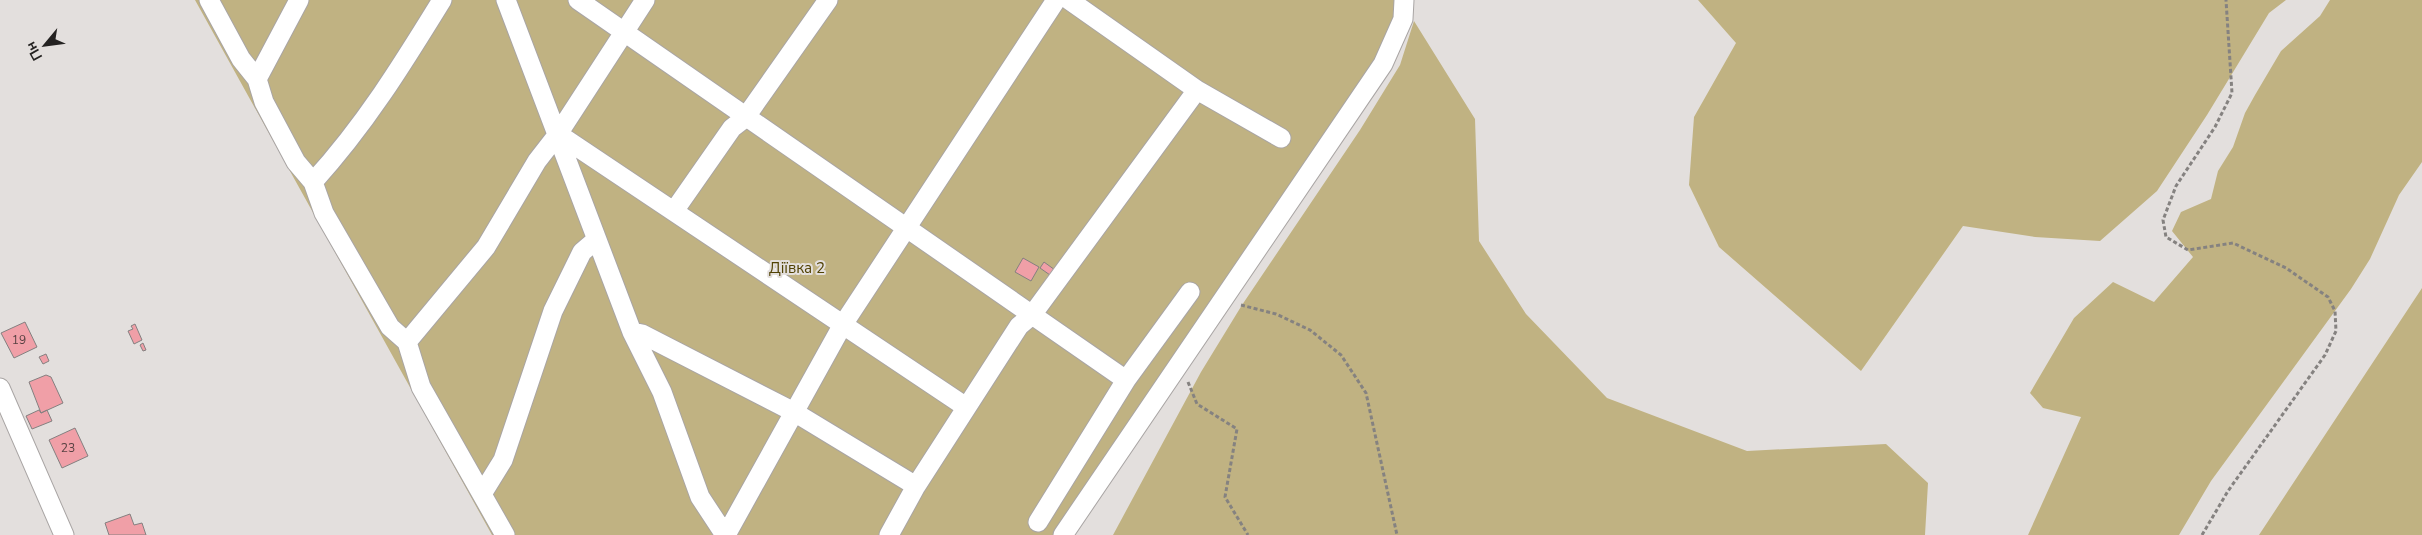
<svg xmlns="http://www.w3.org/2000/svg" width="2422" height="535" viewBox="0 0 2422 535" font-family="'Nunito Sans',sans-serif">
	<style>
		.green { fill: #c0b282 }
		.building { fill: #f09fa7; stroke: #848080 }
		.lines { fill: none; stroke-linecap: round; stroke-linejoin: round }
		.minor-casing { stroke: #a9a5a4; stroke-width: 21 }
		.path { stroke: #858280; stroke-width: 3; stroke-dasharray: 4 2.5; stroke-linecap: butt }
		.minor { stroke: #fff; stroke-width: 19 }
		.labels { text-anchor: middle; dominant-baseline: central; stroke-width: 4; stroke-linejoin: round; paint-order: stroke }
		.number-label { font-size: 12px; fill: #574142 }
		.park-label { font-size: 15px; fill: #514204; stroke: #e3dfdd }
	</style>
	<rect width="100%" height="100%" fill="#e3dfdd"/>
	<path class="green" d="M195 0H1398L1399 4 1377 59 1059 535H492Z
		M1698 0H2286L2269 13 2207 115 2157 191 2100 241 2035 237 1963 226 1861 371 1719 247 1689 185 1694 117 1736 43Z
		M2330 0H2422V162L2399 195 2370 259 2351 289 2211 481 2179 535H2028L2081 417 2043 408 2030 393 2074 318 2113 282 2154 302 2193 257 2172 231 2181 212 2211 199 2218 171 2233 147 2245 113 2255 95 2281 51 2320 16Z
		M1414 21 1475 119 1479 241 1526 314 1607 398 1747 451 1886 444 1928 483 1925 535H1113L1201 372 1242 305 1360 130 1400 65Z
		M2422 288V535H2259Z"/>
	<path class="building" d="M1023 258 1039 267 1031 281 1015 272Z
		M1044 262 1055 270 1050 275 1040 268Z
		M25 322 37 347 14 358 1 333Z
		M135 324 142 340 134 344 128 331 133 329 131 326Z
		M143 343 146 350 143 351 140 345Z
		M46 354 49 361 43 364 39 357Z
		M46 375 51 377 63 403 41 413 29 382Z
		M39 410 41 413 47 410 52 421 32 429 26 416Z
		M75 428 88 456 62 468 49 440Z
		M130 514 134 525 142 523 146 535H109L105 523Z"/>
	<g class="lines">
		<g class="minor-casing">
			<path id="minor" d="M209 0 241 59 257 79 264 102 296 162 313 182 324 213 390 327 407 342 421 387 505 535
				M506 0 632 332 662 392 700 497 725 535
				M578 0 1126 380
				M1069 0 1197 90 1281 138
				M257 79 299 0
				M558 134 966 407
				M313 182C365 125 402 65 442 0
				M674 211 732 128 745 118 828 0
				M632 332 642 334 794 412 916 486
				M407 342 486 247 537 161 558 134 645 0
				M0 388 64 535
				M482 494 503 460 553 311 582 252 596 240
				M1038 522 1126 380 1190 292
				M726 535 842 326 1056 0
				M889 535 916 486 1019 326 1032 315 1197 90
				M1063 535 1383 64 1403 19 1404 0"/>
		</g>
		<path class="path" d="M1241 305 1276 314 1310 330 1341 355 1366 393 1397 535
			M1188 382 1197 404 1237 429 1225 497 1248 535
			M2202 535 2228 491 2325 355 2336 331 2335 311 2328 297 2286 268 2233 243 2188 250 2166 237 2163 220 2176 186 2215 127 2232 93 2226 0"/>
		<use href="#minor" class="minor"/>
	</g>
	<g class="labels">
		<g class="number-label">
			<text x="19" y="340">19</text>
			<text x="68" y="448">23</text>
		</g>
		<g class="park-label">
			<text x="797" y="268">Діївка 2</text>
		</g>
	</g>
	<g transform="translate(45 45) rotate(241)" stroke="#e3dfdd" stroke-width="4" paint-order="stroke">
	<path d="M0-4L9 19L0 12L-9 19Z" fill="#242221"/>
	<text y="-8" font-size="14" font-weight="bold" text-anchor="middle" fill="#242221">Пн</text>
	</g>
</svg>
